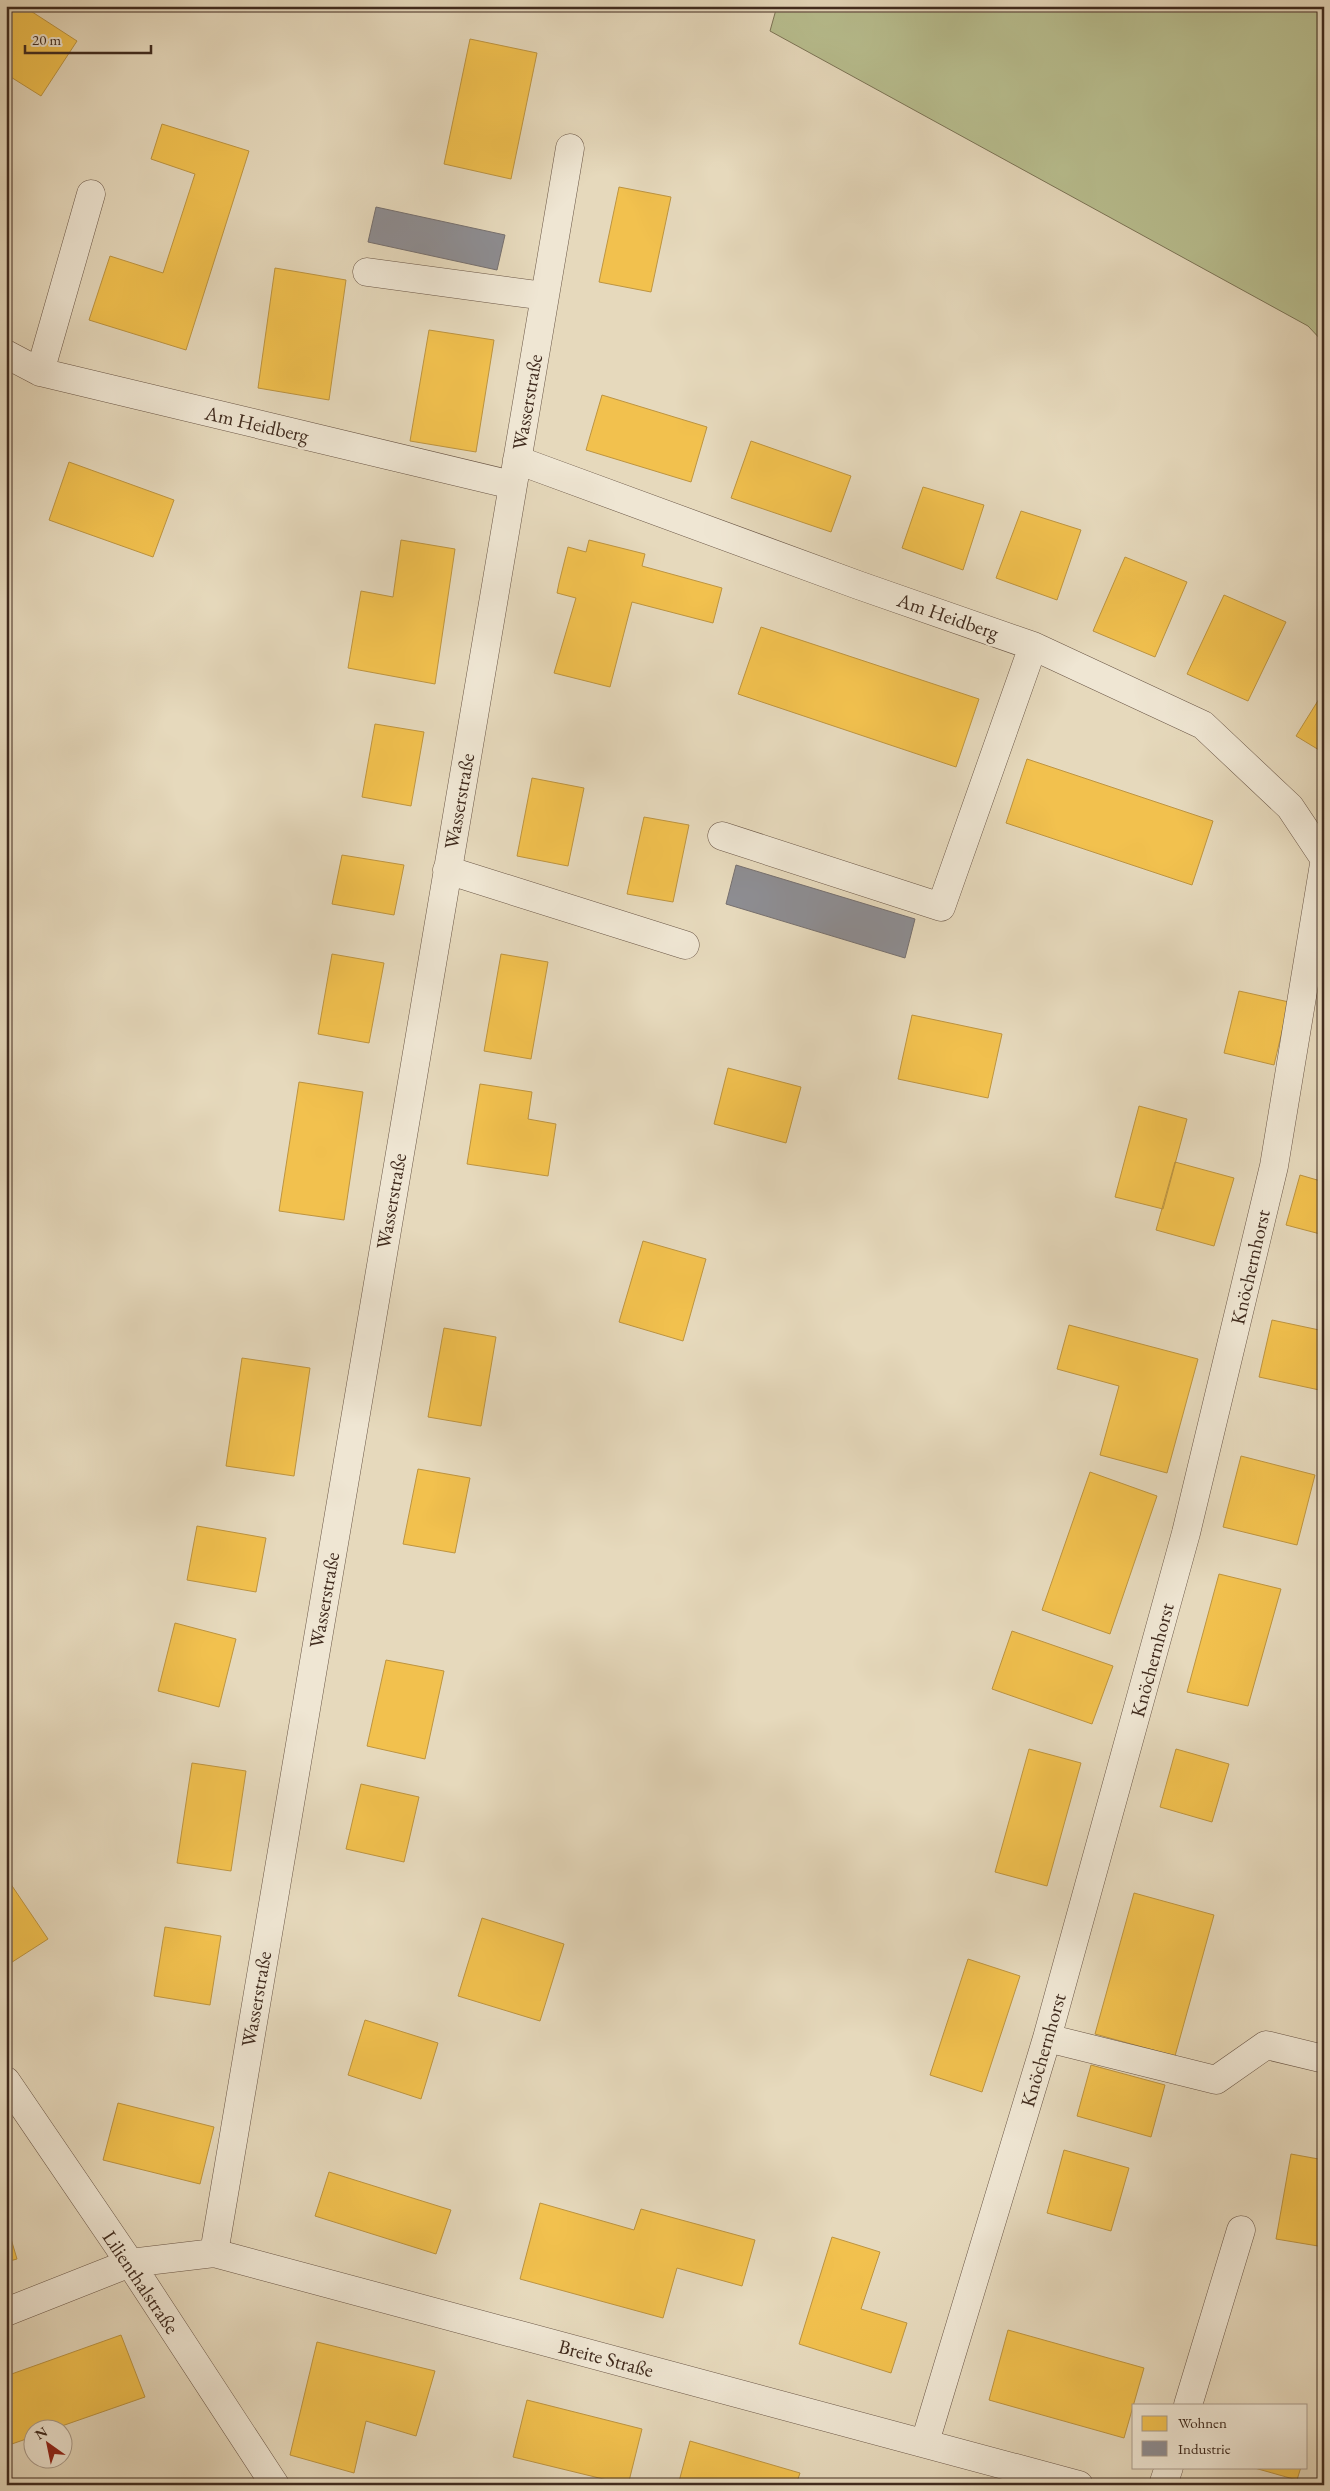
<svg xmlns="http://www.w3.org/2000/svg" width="1330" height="2491" viewBox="0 0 1330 2491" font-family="'EB Garamond',serif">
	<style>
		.green { fill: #b8be8f; stroke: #7c7456 }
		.homes { fill: #f2c14e; stroke: #bd9440 }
		.industry { fill: #8d8d92; stroke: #76706f }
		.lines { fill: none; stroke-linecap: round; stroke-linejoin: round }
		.minor-casing { stroke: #6a5646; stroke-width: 29 }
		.minor { stroke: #efe6d3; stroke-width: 28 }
		.labels { text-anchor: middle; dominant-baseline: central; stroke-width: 5; stroke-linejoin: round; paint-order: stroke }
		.street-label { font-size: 20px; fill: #402b1e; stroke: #efe6d3 }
	</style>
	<rect width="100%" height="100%" fill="#e6d9bc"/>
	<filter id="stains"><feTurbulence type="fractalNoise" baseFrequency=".004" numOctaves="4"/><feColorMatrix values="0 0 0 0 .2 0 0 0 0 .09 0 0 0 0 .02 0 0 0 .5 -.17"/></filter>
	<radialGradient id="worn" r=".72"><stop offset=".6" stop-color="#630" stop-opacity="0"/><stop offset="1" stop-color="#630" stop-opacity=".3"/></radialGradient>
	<path class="green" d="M777 6H1324V343L1308 326 770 31Z"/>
	<path class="homes" d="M6 6H23L77 41 41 96 6 74Z
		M470 39 537 53 511 179 444 164Z
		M162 124 249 151 186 350 89 320 110 256 163 273 195 174 151 159Z
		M619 187 671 197 651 292 599 282Z
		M275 268 346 280 329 400 258 388Z
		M429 330 494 340 476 452 410 441Z
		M602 395 707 427 691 482 586 450Z
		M751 441 851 476 831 532 731 498Z
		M69 462 174 500 153 557 49 520Z
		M923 487 984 505 963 570 902 548Z
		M1021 511 1081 530 1057 600 996 578Z
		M401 540 455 549 435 684 348 668 361 591 393 597Z
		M589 540 645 554 642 566 722 588 713 623 632 602 610 687 554 673 576 598 557 593 559 583 568 547 586 552Z
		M1125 557 1187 582 1155 657 1093 631Z
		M1224 595 1286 622 1248 701 1187 674Z
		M761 627 979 699 956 767 738 694Z
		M1324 691V753L1296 736Z
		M375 724 424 732 411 806 362 797Z
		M1027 759 1213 821 1192 885 1006 823Z
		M532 778 584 788 568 866 517 856Z
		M644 817 689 825 673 902 627 894Z
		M342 855 404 865 394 915 332 904Z
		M332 954 384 963 369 1043 318 1034Z
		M501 954 548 962 531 1059 484 1051Z
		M1239 991 1289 1002 1274 1065 1224 1053Z
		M912 1015 1002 1034 988 1098 898 1079Z
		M728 1068 801 1087 786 1143 714 1124Z
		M299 1082 363 1092 344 1220 279 1211Z
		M480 1084 532 1092 528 1119 556 1124 548 1176 467 1164Z
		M1139 1106 1187 1119 1163 1209 1115 1197Z
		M1175 1162 1234 1178 1214 1246 1156 1230Z
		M1300 1175 1324 1182V1235L1286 1225Z
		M643 1241 706 1259 683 1341 619 1322Z
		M1272 1320 1324 1331V1391L1259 1377Z
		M1069 1325 1198 1359 1167 1473 1100 1455 1119 1386 1057 1369Z
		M444 1328 496 1337 481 1426 428 1417Z
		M242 1358 310 1368 294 1476 226 1466Z
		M1241 1456 1315 1475 1297 1545 1223 1527Z
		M418 1469 470 1478 455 1553 403 1544Z
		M1090 1472 1157 1496 1110 1634 1042 1610Z
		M197 1526 266 1538 256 1592 187 1580Z
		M1219 1574 1281 1589 1248 1706 1187 1692Z
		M175 1623 236 1639 219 1707 158 1691Z
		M1012 1631 1113 1666 1092 1724 992 1689Z
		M386 1660 444 1671 425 1759 367 1746Z
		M1029 1749 1081 1763 1047 1886 995 1872Z
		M1176 1749 1229 1764 1212 1822 1160 1807Z
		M192 1763 246 1771 231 1871 177 1863Z
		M361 1784 419 1797 404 1862 346 1849Z
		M6 1877 48 1939 6 1966Z
		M1134 1893 1214 1915 1175 2056 1095 2034Z
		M482 1918 564 1944 540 2021 458 1996Z
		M165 1927 221 1936 210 2005 154 1996Z
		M968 1959 1020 1976 982 2092 930 2075Z
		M365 2020 438 2043 421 2099 348 2075Z
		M1091 2065 1165 2085 1151 2137 1077 2116Z
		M118 2103 214 2127 200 2184 103 2160Z
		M1064 2150 1129 2168 1111 2231 1047 2213Z
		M1291 2154 1324 2160V2247L1276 2239Z
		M329 2172 451 2210 436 2254 315 2216Z
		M540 2203 634 2230 641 2209 755 2240 742 2286 677 2268 663 2318 520 2279Z
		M6 2222 17 2259 6 2262Z
		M832 2237 880 2252 861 2309 907 2323 891 2373 799 2344Z
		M1008 2330 1144 2368 1124 2438 989 2400Z
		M121 2335 145 2397 56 2428H32V2437L6 2446V2376Z
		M317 2342 435 2371 416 2436 366 2421 354 2473 290 2455Z
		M527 2400 642 2429 628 2485 513 2457Z
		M690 2441 800 2473 796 2485H678Z
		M1251 2467H1301L1297 2480Z
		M827 2480 844 2485H826Z"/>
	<path class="industry" d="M376 207 505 235 497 270 368 242Z
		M736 865 915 919 905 958 726 904Z"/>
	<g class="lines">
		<g class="minor-casing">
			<path id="minor" d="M367 272 545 296
				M6 354 40 372 512 485
				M40 372 91 194
				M517 460 858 585 1033 646 1203 725 1290 807 1324 858
				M722 836 941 907 1033 646
				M447 870 685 945
				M1047 2038 1216 2080 1266 2045 1324 2059
				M6 2081 130 2263 275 2485
				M214 2253 570 148
				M6 2312 130 2263 214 2253 1079 2485
				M1188 2405 1241 2230
				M925 2442 1047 2038 1186 1533 1274 1166 1324 864
				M1163 2485 1169 2467"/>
		</g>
		<use href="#minor" class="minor"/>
	</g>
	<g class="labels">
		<g class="street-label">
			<text transform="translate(527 402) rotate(-80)">Wasserstraße</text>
			<text transform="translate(257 424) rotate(13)">Am Heidberg</text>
			<text transform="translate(948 616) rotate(19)">Am Heidberg</text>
			<text transform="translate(459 801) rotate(-80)">Wasserstraße</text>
			<text transform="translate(391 1201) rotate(-80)">Wasserstraße</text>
			<text transform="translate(1250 1267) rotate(-77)">Knöchernhorst</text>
			<text transform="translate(324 1600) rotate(-80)">Wasserstraße</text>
			<text transform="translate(1152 1660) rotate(-75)">Knöchernhorst</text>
			<text transform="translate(256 1999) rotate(-80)">Wasserstraße</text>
			<text transform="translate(1043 2050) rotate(-74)">Knöchernhorst</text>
			<text transform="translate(141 2282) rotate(56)">Lilienthalstraße</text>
			<text transform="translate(606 2358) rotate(15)">Breite Straße</text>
		</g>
	</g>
	<rect width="1330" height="2491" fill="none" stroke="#e6d9bc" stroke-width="25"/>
	<rect x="8" y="8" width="1315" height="2476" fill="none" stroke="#402b1e" stroke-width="2.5"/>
	<rect x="12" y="12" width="1305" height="2466" fill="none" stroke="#402b1e"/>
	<rect x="1132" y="2404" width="175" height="65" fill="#efe6d3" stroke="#a99b8b"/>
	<rect x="1142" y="2416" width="25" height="15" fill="#f2c14e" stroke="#a99b8b"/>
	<text x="1178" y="2428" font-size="15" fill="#402b1e">Wohnen</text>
	<rect x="1142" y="2441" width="25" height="15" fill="#8d8d92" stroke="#a99b8b"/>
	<text x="1178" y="2454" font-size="15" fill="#402b1e">Industrie</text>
	<g transform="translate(48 2444) rotate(327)"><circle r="24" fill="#efe6d3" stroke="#a99b8b"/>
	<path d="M0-4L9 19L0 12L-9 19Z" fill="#8f2418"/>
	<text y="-8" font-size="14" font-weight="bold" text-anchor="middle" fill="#402b1e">N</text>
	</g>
	<path d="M25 45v8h126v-8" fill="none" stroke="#402b1e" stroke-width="2.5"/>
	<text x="32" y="45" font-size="15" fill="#402b1e" stroke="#efe6d3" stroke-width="4" paint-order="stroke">20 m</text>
	<rect width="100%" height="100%" filter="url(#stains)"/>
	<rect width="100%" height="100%" fill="url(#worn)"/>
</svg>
